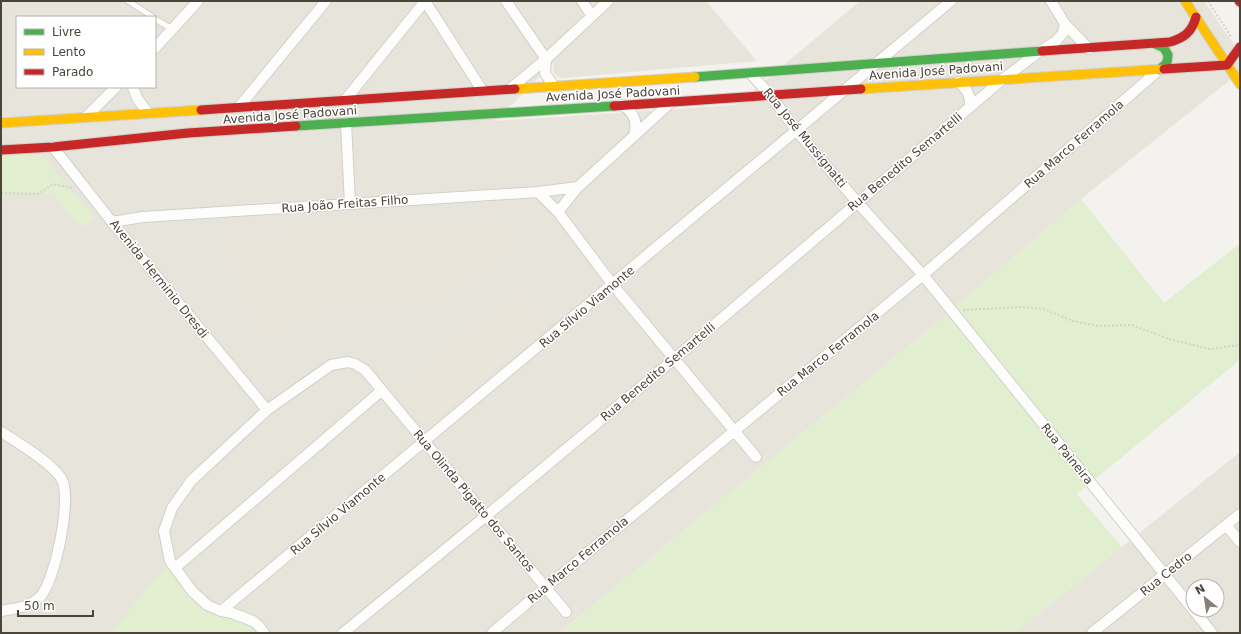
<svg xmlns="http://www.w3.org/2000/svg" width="1241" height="634" viewBox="0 0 1241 634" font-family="'DejaVu Sans',sans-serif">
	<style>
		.residential { fill: #e7e4dc; fill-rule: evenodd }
		.education { fill: #eae5da }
		.green { fill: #e1eecf }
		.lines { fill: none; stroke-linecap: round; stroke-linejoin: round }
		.lane-casing { stroke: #d2d0cb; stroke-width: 7 }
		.street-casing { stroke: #d2d0cb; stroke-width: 12 }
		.fast-casing { stroke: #d3cfc5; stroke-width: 11 }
		.slow-casing { stroke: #d3cfc5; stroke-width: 11 }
		.jam-casing { stroke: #d3cfc5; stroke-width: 11 }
		.path { stroke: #d3d2cc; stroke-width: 2; stroke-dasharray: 2 2; stroke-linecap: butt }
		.lane { stroke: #fdfdfc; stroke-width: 5 }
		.street { stroke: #fdfdfc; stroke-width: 10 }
		.fast { stroke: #4caf50; stroke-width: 9 }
		.slow { stroke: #ffc107; stroke-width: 9 }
		.jam { stroke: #c62828; stroke-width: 9 }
		.labels { text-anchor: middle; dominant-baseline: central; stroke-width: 3; stroke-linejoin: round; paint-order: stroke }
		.street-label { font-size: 12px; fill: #4b4439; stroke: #fff }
	</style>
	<rect width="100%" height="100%" fill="#f4f2ee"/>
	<path class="residential" d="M1 1H706L757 61 563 78 557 77 554 72 553 63 496 121 736 105 860 1H1204L1240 53V72L1081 199 951 311 559 633H1ZM17 17H155V87H17Z
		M1240 452V633H1015ZM1193 586H1217V610H1193Z"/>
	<path class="education" d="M492 216 518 219 517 251 503 257 458 292 431 309 314 315 267 341 257 335 218 232Z
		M518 289 548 324 427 426 394 388Z"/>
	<path class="green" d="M1 153 42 155 95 218 82 228 52 193 1 195Z
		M1081 199 1164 303 1238 245 1240 248V360L1077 494 1122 547 1015 633H559L951 311Z
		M170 561 191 594 248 621 258 633H111Z"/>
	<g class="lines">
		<g class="lane-casing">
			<path id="lane" d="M128 1 153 17
				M155 19 172 29"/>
		</g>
		<g class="street-casing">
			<path id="street" d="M425 1 482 90
				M506 1 546 59
				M582 1 592 16
				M1051 1 1065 24 1089 49
				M155 48 198 1
				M546 59 545 73 553 85
				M750 73 771 96 796 130 857 202 923 275 1212 633
				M958 82C967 88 971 96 970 107
				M133 87 137 98 148 113
				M511 88 546 59 608 1
				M346 99 425 1
				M621 105C634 111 638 122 634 135
				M239 107 326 1
				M86 117 116 87
				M346 123 350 204
				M53 147 112 222 267 410
				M538 192 558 212 613 285 756 457
				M558 212 578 187 670 103
				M112 222 143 217 538 192 578 187
				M1 432C17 442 54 464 62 480 72 500 55 581 40 597 29 608 16 608 1 611
				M1226 525 1240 542
				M175 568 381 391
				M221 611 951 1
				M264 633 259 626 253 621 232 613 221 611 207 605 192 591 170 561 164 531 172 508 191 481 267 410 331 365 348 362 355 364 365 370 566 612
				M343 633 486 516 674 359 1003 79 1040 51 1056 41 1063 33 1065 24
				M492 633 546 587 923 275 1159 70
				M1092 633 1240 514"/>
		</g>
		<g class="fast-casing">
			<path id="fast" d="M1155 44 1164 48 1168 55 1167 63 1159 70
				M695 77 1042 51
				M296 126 614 106"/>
		</g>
		<g class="slow-casing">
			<path id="slow" d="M1185 1 1240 84
				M515 89 695 77
				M861 89 1164 69
				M1 123 201 110"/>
		</g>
		<g class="jam-casing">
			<path id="jam" d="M1239 1 1240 2
				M1042 51 1170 42C1184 38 1192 32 1196 17
				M1164 69 1227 65 1240 47
				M614 106 861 89
				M201 110 515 89
				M1 150 53 147 188 133 296 126"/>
		</g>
		<path class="path" d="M1208 1 1232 38
			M1 193 38 194 53 184 72 188
			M963 310 1022 307 1044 309 1073 321 1099 326 1132 325 1169 339 1210 349 1240 345"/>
		<use href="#lane" class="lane"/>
		<use href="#street" class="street"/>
		<use href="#fast" class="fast"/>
		<use href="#slow" class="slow"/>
		<use href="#jam" class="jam"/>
	</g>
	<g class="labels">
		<g class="street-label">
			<text transform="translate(936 71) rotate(-4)">Avenida José Padovani</text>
			<text transform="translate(613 94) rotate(-3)">Avenida José Padovani</text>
			<text transform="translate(290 115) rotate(-4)">Avenida José Padovani</text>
			<text transform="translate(805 138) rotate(51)">Rua José Mussignatti</text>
			<text transform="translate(1074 144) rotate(-41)">Rua Marco Ferramola</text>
			<text transform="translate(905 162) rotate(-40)">Rua Benedito Semartelli</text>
			<text transform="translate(345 204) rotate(-4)">Rua João Freitas Filho</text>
			<text transform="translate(159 279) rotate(51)">Avenida Herminio Dresdi</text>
			<text transform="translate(587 307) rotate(-40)">Rua Sílvio Viamonte</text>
			<text transform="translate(828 354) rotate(-39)">Rua Marco Ferramola</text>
			<text transform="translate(658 372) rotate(-40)">Rua Benedito Semartelli</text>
			<text transform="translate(1067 454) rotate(51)">Rua Paineira</text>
			<text transform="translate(474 501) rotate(50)">Rua Olinda Pigatto dos Santos</text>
			<text transform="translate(338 514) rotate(-40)">Rua Sílvio Viamonte</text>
			<text transform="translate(578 560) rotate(-40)">Rua Marco Ferramola</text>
			<text transform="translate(1166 574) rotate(-39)">Rua Cedro</text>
		</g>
	</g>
	<rect width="1241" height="634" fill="none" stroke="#4b4439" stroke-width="4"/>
	<rect x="16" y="16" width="140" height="72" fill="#ffffff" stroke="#b7b4b0"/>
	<rect x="24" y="29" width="20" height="6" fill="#4caf50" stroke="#b7b4b0"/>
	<text x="52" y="36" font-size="12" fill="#4b4439">Livre</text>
	<rect x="24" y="49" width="20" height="6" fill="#ffc107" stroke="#b7b4b0"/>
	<text x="52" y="56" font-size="12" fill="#4b4439">Lento</text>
	<rect x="24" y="69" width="20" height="6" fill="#c62828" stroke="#b7b4b0"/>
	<text x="52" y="76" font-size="12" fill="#4b4439">Parado</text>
	<g transform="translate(1205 598) rotate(330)"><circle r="19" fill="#ffffff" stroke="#b7b4b0"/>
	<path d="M0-3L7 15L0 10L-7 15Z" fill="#868178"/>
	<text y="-6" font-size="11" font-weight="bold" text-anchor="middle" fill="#4b4439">N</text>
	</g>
	<path d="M18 610v6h75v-6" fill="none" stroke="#4b4439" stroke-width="2"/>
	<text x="24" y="610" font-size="12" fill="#4b4439" stroke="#ffffff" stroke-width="3" paint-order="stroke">50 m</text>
</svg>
